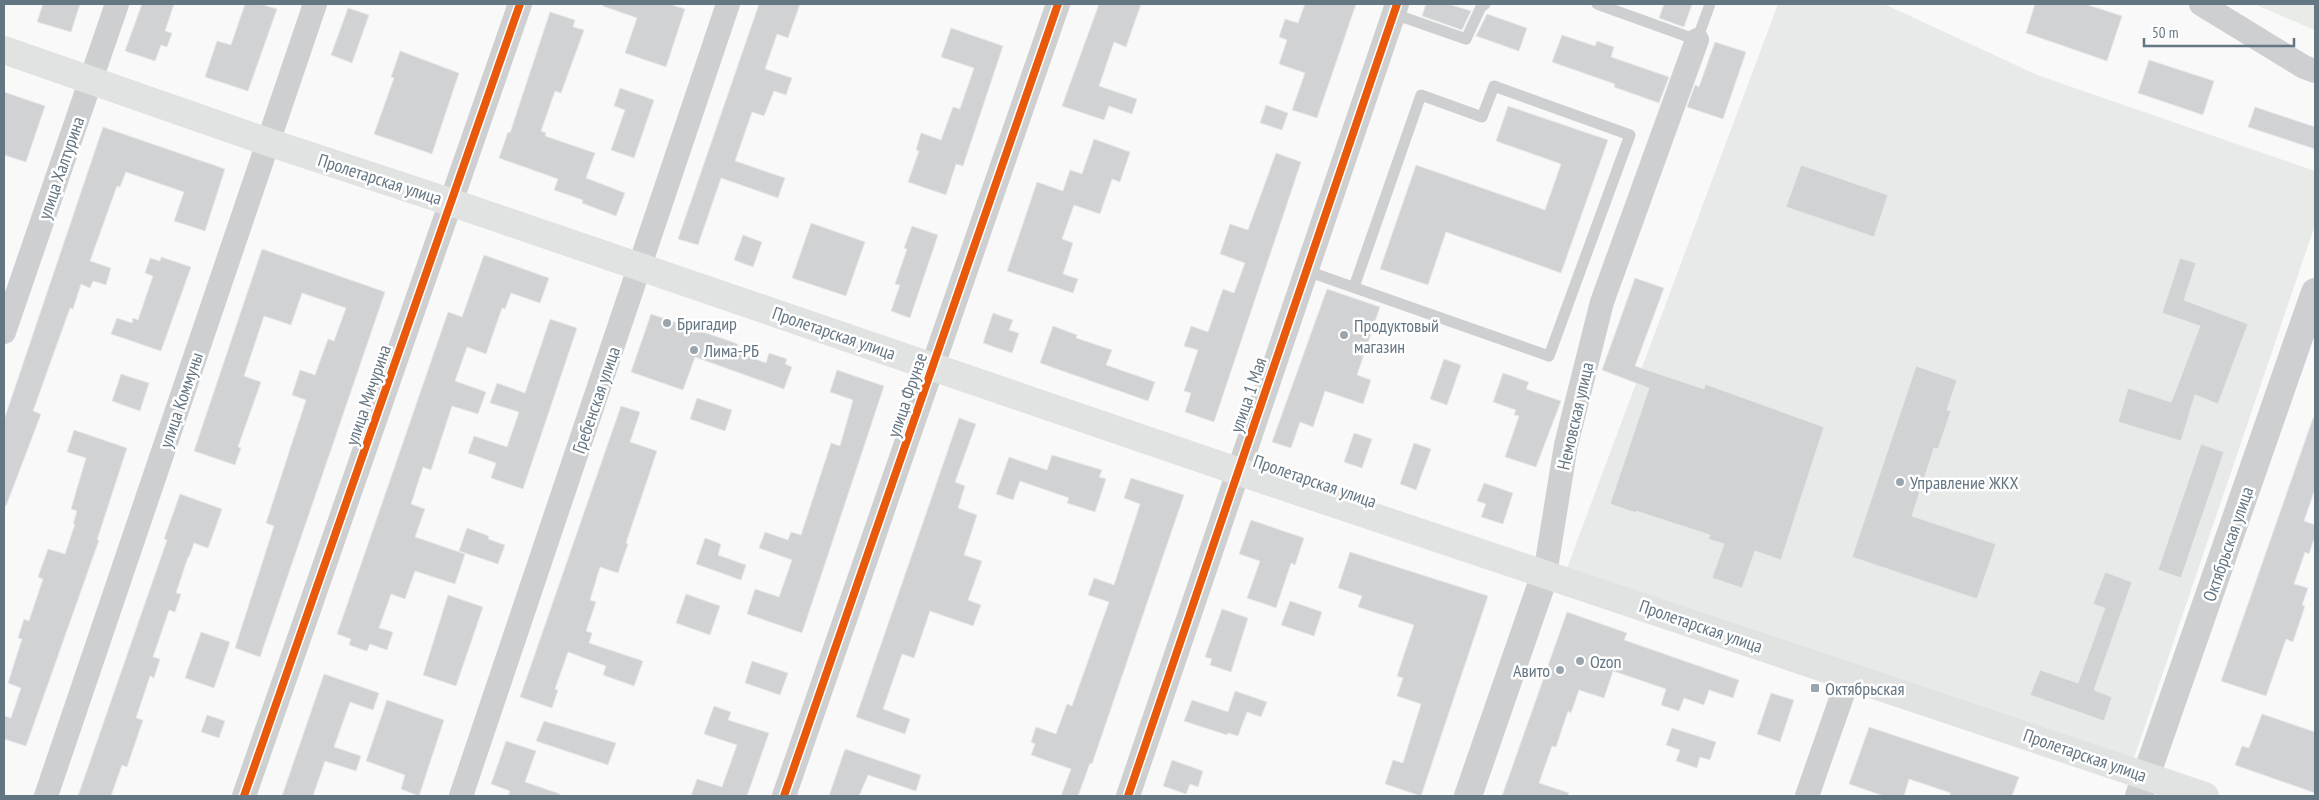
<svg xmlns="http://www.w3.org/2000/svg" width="2319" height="800" viewBox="0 0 2319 800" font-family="'PT Sans Narrow',sans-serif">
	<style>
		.built { fill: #e8e9e9 }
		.green { fill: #e8ebe6 }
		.building { fill: #d0d2d3; stroke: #e8e8e8 }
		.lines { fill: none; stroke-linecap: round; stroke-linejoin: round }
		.service { stroke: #cecfd0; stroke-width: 11 }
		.minor { stroke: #cecfd0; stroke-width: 24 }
		.tertiary { stroke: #cecfd0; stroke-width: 28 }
		.secondary { stroke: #e1e2e2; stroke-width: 28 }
		.cycleway-casing { stroke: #fff; stroke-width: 11 }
		.cycleway { stroke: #e8590c; stroke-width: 8 }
		.poi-dot { fill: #99a4ac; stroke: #fff; stroke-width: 2 }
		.labels { text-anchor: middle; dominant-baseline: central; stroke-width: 5; stroke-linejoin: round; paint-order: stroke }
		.street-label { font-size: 18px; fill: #657683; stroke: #fff }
		.poi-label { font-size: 18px; fill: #657683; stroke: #fff; text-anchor: start }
	</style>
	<rect width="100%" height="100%" fill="#f9f9f9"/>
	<path class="built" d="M1778 4H1884L2037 75 2315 171V225L2134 758 1567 568Z"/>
	<path class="green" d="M2254 4H2315V30Z"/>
	<path class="building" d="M43 4H80L71 32 37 22Z
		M142 4H174L165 31 172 33 167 47 161 45 155 61 125 51Z
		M245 4H260L277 9 248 91 205 77 217 41 231 45Z
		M603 4H669L685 9 666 67 625 53 637 18 603 6Z
		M759 4H800L788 38 777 34 765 69 792 78 786 95 774 91 764 116 752 112 735 161 785 178 778 198 721 178 698 245 678 239Z
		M1099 4H1141L1126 47 1114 42 1099 86 1137 99 1132 114 1109 106 1104 120 1062 106Z
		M1305 4H1356L1317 118 1292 110 1305 73 1279 64 1287 40 1279 37 1285 19 1298 23Z
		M1426 4H1448L1471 11 1462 30 1422 16Z
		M1664 4H1692L1684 27 1659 18Z
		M2035 4H2085L2122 16 2107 61 2026 33Z
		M348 8 369 15 352 63 331 55Z
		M550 12 575 20 573 27 584 30 561 93 555 91 541 131 546 133 545 136 595 153 586 178 625 193 616 216 582 203 583 200 554 190 558 179 499 158 508 132 510 133Z
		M1487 14 1527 28 1519 51 1476 36Z
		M951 28 1003 46 963 166 956 164 946 195 908 182 919 151 916 150 921 133 941 140 953 107 960 109 974 68 941 57Z
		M1562 35 1595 46 1597 41 1614 47 1611 57 1669 77 1659 103 1614 87 1615 84 1552 62Z
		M1715 42 1746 52 1723 119 1687 107 1695 85 1699 87Z
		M400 51 459 73 432 154 374 134 394 78 391 77Z
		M2149 60 2214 81 2203 115 2138 93Z
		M620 88 654 100 634 158 611 150 625 110 614 106Z
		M4 92 45 106 26 162 4 155Z
		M1266 105 1288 113 1282 130 1260 123Z
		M1508 106 1608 140 1561 273 1446 232 1428 285 1380 269 1416 165 1545 210 1561 164 1496 141Z
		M2255 107 2315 127V149L2248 127Z
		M103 127 225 169 205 231 174 221 184 192 126 172 120 187 117 186 90 261 111 268 106 285 93 281 90 288 81 284 73 309 70 308 33 411 41 414 6 506H4V420Z
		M1094 139 1130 152 1120 182 1112 179 1100 214 1074 205 1062 239 1073 243 1063 274 1078 279 1073 293 1007 271 1037 182 1063 191 1070 170 1082 174Z
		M1276 153 1301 162 1214 422 1185 412 1191 393 1184 391 1198 350 1184 346 1191 326 1208 332 1223 289 1234 293 1245 263 1220 254 1230 224 1248 230Z
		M1801 165 1888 195 1874 237 1786 207Z
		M811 223 865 242 846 296 792 278Z
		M912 226 938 235 910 318 891 311 900 285 895 284 907 249 904 248Z
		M743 235 762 242 753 267 734 260Z
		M262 249 385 292 260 657 235 648 274 526 266 523 306 400 292 395 300 370 315 375 328 339 334 341 346 308 302 293 291 325 264 316 244 376 261 382 238 447 241 448 235 465 194 451Z
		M484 255 549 278 540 303 511 293 505 309 502 308 486 354 467 347 455 381 486 392 478 414 452 406 431 470 423 467 411 504 425 509 415 537 465 554 455 584 415 571 405 599 391 594 379 628 393 632 387 650 370 644 367 651 349 645 351 639 337 634 448 312 462 317Z
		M161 257 191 267 161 351 111 334 117 318 132 323 133 318 138 320 153 276 145 273 150 258 160 261Z
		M2180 258 2196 263 2184 300 2248 324 2218 404 2195 395 2181 441 2118 422 2128 388 2171 402 2179 382 2200 326 2162 313Z
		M1635 278 1664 288 1635 366 1704 389 1705 384 1824 427 1781 560 1755 551 1742 588 1712 578 1724 544 1708 539 1710 535 1636 511V513L1610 504 1649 388 1602 370Z
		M1327 289 1380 307 1357 375 1371 380 1363 404 1325 391 1313 427 1300 422 1291 448 1272 442Z
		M993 313 1013 320 1009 330 1019 333 1012 353 983 343Z
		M651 314 738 344 736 352 766 363 769 353 787 359 785 364 792 367 784 389 695 357 683 390 631 372Z
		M550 319 577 328 523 489 491 478 496 463 468 453 474 436 507 447 519 412 490 403 497 383 525 393Z
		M1053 326 1077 335 1076 338 1112 350 1106 365 1155 382 1148 401 1040 363Z
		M1444 359 1461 365 1447 405 1430 399Z
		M1916 366 1957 380 1947 410 1951 411 1938 449 1934 448 1912 516 1996 544 1977 599 1852 557Z
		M837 370 884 386 802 633 747 614 755 589 779 597 792 560 759 548 765 532 788 540 791 532 801 535 831 443 840 446 853 400 830 392Z
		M1503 373 1529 382 1526 389 1561 401 1536 467 1505 457 1519 416 1514 415 1516 410 1493 402Z
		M121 374 149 383 140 411 112 401Z
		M697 398 732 410 725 431 690 419Z
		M621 406 640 412 630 442 657 451 626 543 628 544 618 573 600 567 590 600 596 602 586 631 592 633 589 643 643 661 634 686 603 675 606 666 568 652 555 689 558 690 552 708 520 697Z
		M959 418 976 424 955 482 965 486 958 508 977 515 964 555 982 561 968 600 981 605 973 626 930 611 914 658 902 654 883 709 910 719 905 734 856 717Z
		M2313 418H2315V489L2304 521 2315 525V536L2309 554 2305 552 2294 584 2308 588 2302 605 2305 606 2293 642 2286 639 2266 696 2221 681Z
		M74 430 127 448 97 540H99L26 746 4 739V716L11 718 21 688 8 683 22 639 18 638 24 619 29 621 43 579 38 577 48 549 65 554 75 524H73L77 511 71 509 86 458 67 452Z
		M1354 433 1372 439 1362 468 1344 462Z
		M1414 443 1431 449 1416 490 1400 484Z
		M2201 444 2224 452 2181 578 2158 570Z
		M1052 455 1102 470 1099 477 1106 479 1095 512 1067 503 1069 498 1020 481 1013 500 996 494 1009 457 1047 470Z
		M1131 478 1184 495 1092 764 1090 763 1078 796H1061L1071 769 1031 755 1035 744 1031 742 1036 727 1056 734 1067 704 1072 706 1109 602 1088 595 1094 578 1114 585 1140 504 1124 498Z
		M1484 483 1513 493 1503 524 1481 517 1486 504 1477 501Z
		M180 494 222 509 215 529 208 548 194 543 189 557H188L176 593 181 594 175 612 169 610 153 657 160 659 154 678 150 676 136 718 143 720 127 767 122 765 111 796H78L167 540 164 539Z
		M1251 520 1304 538 1295 565 1291 563 1276 608 1247 598 1260 561 1239 554Z
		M467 528 489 536 488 539 505 545 498 564 459 551Z
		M705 538 721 544 718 555 746 565 741 580 696 564Z
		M1350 552 1488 596 1421 796 1385 784 1393 760 1403 763 1421 704 1397 696 1403 678 1397 676 1414 625 1358 607 1362 596 1338 588Z
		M2105 572 2132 582 2094 690 2112 697 2104 721 2030 695 2040 670 2078 683 2105 608 2093 604Z
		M686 594 720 606 710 635 676 623Z
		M448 595 483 607 456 686 423 675Z
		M1290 601 1322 612 1314 636 1281 625Z
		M1222 609 1248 618 1231 672 1210 665 1212 659 1205 657Z
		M1567 612 1627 633 1624 640 1739 680 1733 698 1709 690 1704 705 1684 698 1679 711 1661 705 1666 689 1613 671 1604 698 1579 690 1571 713 1568 711 1556 747 1552 746 1539 783 1569 793 1568 796H1502Z
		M201 632 230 642 214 688 185 678Z
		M752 661 788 673 780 695 745 683Z
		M324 674 379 693 373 710 350 702 334 747 361 756 356 771 325 761 313 796H282Z
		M1235 691 1267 702 1261 717 1247 712 1238 736 1228 733 1227 735 1184 721 1192 700 1228 712Z
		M1771 693 1794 700 1780 742 1757 734Z
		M387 700 444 720 419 796 401 789 405 775 366 761Z
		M714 706 731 712 728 720 769 733 747 796H691L697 779 722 787 737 745 704 734Z
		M2262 714 2315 732V793L2235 765 2242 746 2249 748Z
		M207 715 225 721 219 738 201 732Z
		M544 721 616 743 608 765 536 741Z
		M1869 727 2019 777 2012 796H1949L1951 793 1909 779 1904 796H1884L1849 784Z
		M1672 728 1716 742 1710 760 1700 757 1697 768 1676 761 1680 750 1666 745Z
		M506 741 536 751 525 782 560 794 559 796H508L510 791 491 784Z
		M845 749 921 775 916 791 868 775 859 796H829Z
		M1172 760 1203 771 1198 787 1190 784 1186 794 1163 786Z"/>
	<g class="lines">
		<path class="service" d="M1597 4 1697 40 1710 4
			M1394 14 1466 39 1481 7 1485 4
			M1307 271 1549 356 1630 135 1494 86 1482 117 1421 95 1354 287"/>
		<path class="minor" d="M2201 4 2304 67 2315 71
			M4 332 117 4
			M1545 574 1566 445 1602 302 1697 40
			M46 796 315 4
			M244 796 520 4
			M461 796 728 4
			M784 796 1058 4
			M1128 796 1397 4
			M1807 796 1849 676"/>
		<path class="tertiary" d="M1468 796 1545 574
			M2139 796 2315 292"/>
		<path class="secondary" d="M4 50 268 142 450 202 1237 471 2205 796"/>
		<g class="cycleway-casing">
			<path id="cycleway" d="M244 796 520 4
				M784 796 1058 4
				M1128 796 1397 4"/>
		</g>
		<use href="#cycleway" class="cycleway"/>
	</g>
	<g class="poi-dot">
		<circle cx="667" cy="323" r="5"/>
		<circle cx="1344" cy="335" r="5"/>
		<circle cx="694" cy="350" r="5"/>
		<circle cx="1900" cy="482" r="5"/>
		<circle cx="1580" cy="661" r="5"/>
		<circle cx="1560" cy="670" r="5"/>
		<rect x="1810" y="683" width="10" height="10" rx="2.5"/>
	</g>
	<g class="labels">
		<g class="street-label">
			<text transform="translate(61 168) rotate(-71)">улица Халтурина</text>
			<text transform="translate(380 179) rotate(18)">Пролетарская улица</text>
			<text transform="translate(834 333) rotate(19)">Пролетарская улица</text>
			<text transform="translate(368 395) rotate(-71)">улица Мичурина</text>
			<text transform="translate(907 395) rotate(-71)">улица Фрунзе</text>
			<text transform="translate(1248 395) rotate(-71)">улица 1 Мая</text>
			<text transform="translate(181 400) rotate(-71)">улица Коммуны</text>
			<text transform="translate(596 400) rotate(-71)">Гребенская улица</text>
			<text transform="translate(1575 416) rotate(-77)">Немовская улица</text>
			<text transform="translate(1315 481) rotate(19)">Пролетарская улица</text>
			<text transform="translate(2228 544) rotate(-71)">Октябрьская улица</text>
			<text transform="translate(1701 626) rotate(19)">Пролетарская улица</text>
			<text transform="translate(2085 755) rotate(19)">Пролетарская улица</text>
		</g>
		<g class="poi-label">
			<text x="677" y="323">Бригадир</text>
			<text x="1354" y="325">Продуктовый<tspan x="1354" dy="21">магазин</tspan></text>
			<text x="704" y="350">Лима-РБ</text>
			<text x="1910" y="482">Управление ЖКХ</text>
			<text x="1590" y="661">Ozon</text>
			<text x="1550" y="670" text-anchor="end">Авито</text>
			<text x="1825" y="688">Октябрьская</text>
		</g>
	</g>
	<rect width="2319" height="800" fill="none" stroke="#657683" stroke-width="10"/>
	<path d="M2144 38v8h150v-8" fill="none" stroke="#657683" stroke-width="2.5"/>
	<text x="2152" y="38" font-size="15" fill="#657683" stroke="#ffffff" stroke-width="4" paint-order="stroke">50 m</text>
</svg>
